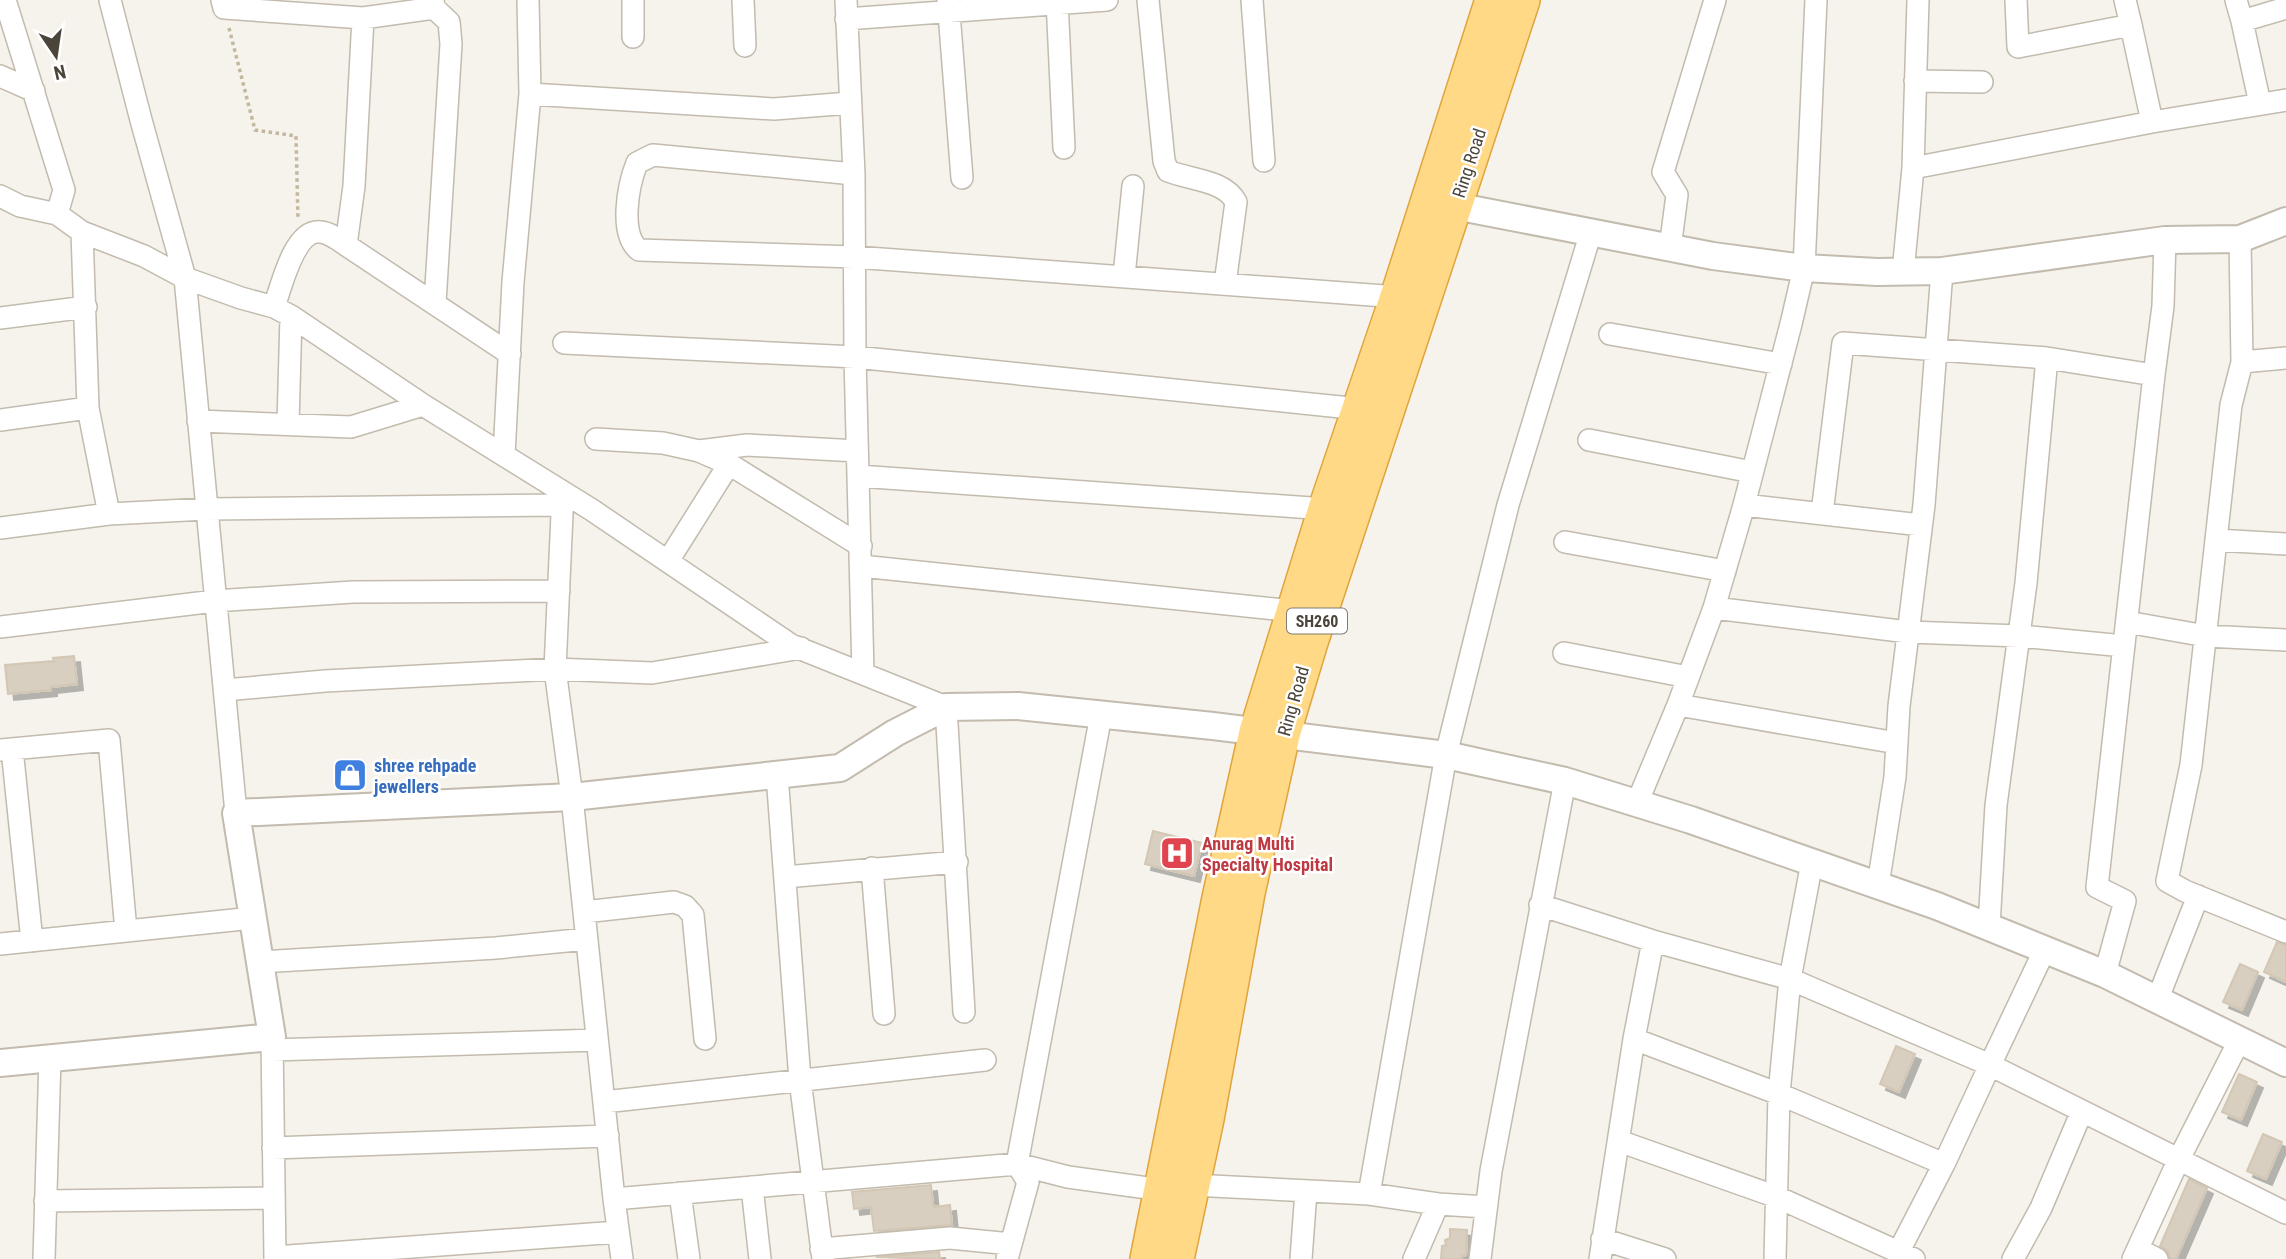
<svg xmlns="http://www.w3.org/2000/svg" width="2286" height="1259" viewBox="0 0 2286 1259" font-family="'Roboto Condensed',sans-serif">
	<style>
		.building { fill: #d8cfc1; stroke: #d3c7b4; stroke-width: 2; filter: url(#shadow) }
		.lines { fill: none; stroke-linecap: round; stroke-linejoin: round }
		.minor-casing { stroke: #c2bbae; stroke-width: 24 }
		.tertiary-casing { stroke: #c2bbae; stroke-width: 30 }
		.trunk-casing { stroke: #e0a43c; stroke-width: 38 }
		.path { stroke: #c4b79f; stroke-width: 3.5; stroke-dasharray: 3.5 3.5; stroke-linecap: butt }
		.minor { stroke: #fff; stroke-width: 21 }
		.tertiary { stroke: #fff; stroke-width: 26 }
		.trunk { stroke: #ffd985; stroke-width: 35 }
		.labels { text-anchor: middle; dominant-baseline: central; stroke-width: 5; stroke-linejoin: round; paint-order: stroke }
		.shield { fill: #fff; stroke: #817c74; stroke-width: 2 }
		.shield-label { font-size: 16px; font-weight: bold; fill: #4b4439 }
		.street-label { font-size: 18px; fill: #4b4439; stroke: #fff }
		.shop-label { font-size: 18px; font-weight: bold; fill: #366cbe; stroke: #fff; text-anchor: start }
		.health-label { font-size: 18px; font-weight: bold; fill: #be3a42; stroke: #fff; text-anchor: start }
	</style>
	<defs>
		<filter id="shadow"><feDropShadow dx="6" dy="6" stdDeviation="0" flood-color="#0004"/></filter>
	</defs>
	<rect width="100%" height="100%" fill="#f6f3ec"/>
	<path class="building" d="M74 656 77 684 51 687V690L8 694 5 665 54 661 53 658Z
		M1153 831 1202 843 1194 876 1145 864Z
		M2277 942 2286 945V982L2264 972Z
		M2240 964 2258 972 2242 1010 2223 1002Z
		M1896 1046 1915 1054 1899 1092 1880 1084Z
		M2239 1074 2257 1082 2241 1120 2222 1112Z
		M2263 1134 2282 1142 2266 1179 2247 1171Z
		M2189 1179 2207 1188 2176 1259H2170L2168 1251 2160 1246Z
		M931 1185 933 1205 935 1207 950 1205 952 1225 874 1231 871 1207 854 1209 852 1192Z
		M1450 1229 1467 1230 1466 1255 1462 1256V1259H1441L1442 1246 1446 1245 1445 1240 1450 1238Z
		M939 1252 940 1259 876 1257Z"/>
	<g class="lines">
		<g class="minor-casing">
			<path id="minor" d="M5 0 64 190 57 214
				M110 0 141 120 185 278 236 813
				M222 0 224 8 363 18 354 186 346 245C339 240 330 233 321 232 294 228 281 288 274 307
				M528 0 530 94
				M743 0 745 46
				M846 0 854 174 855 357 863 673
				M948 0 962 178
				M1057 0 1064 148
				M1148 0 1164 161 1168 171C1190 180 1225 180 1236 202L1225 284
				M1252 0 1264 161
				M2016 0 2018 47 2131 25 2125 0
				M2236 0 2242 21 2286 8
				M434 8 449 22 451 44 435 303
				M363 18 434 8 433 0
				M846 19 1107 0
				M2242 21 2260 104
				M2131 25 2152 122
				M633 37V0
				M0 76 34 91
				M1915 81 1982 82
				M1913 168 1918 0
				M854 174 653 155 637 163C628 185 619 234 639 250L854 257 1398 297
				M0 196 20 206 57 214 82 232 144 256 185 278 241 298 274 307 291 316 423 405 592 510 791 645 946 707 964 1012
				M82 232 88 408 109 514
				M2240 239 2242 362 2231 405 2191 765 2167 881 2185 891 2286 932
				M346 245 510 354
				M1670 248 1677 195 1663 172 1715 0
				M1903 272 1913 168 2152 122 2286 100
				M1124 276 1133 186
				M0 318 86 307
				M1610 334 1781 364
				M564 343 855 357 1360 409
				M2242 362 2286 358
				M0 420 88 408
				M198 421 351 427 423 405
				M288 424 291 316
				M596 439 663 443 699 451 729 464 861 546
				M1589 440 1752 472
				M699 451 747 445 857 451
				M504 455 513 282 530 94 774 109 850 103
				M858 476 1326 509
				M563 492 555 669 572 797 614 1199 1017 1164 1101 715
				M1744 505 1921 525
				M1822 513 1843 343 2047 358
				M0 528 109 514 206 509 563 505
				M2216 540 2286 544
				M1565 542 1725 571
				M668 561 729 464
				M861 566 1294 611
				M1714 608 1908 632 2020 636 2124 646
				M2127 622 2206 636 2286 640
				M0 627 215 601 353 592 559 591
				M1564 653 1688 677
				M225 690 325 681 555 669 652 673 801 648
				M1678 705 1897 743
				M12 749 32 941
				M0 750 109 740 126 931
				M777 775 800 1080 823 1259
				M1637 803 1678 705 1714 608 1744 505 1791 324 1804 268 1816 0
				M872 868 884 1014
				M785 877 957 862
				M1878 885 1895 777 1899 706 1924 505 1942 271
				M1540 905 1653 941 1790 979 1990 1065 2045 949
				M584 912 674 902 685 906 693 915 705 1039
				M1989 926 1996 805 2026 583 2047 358 2154 375 2163 306 2165 240
				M1653 941 1634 1039 1779 1094 1944 1164 1990 1065 2286 1213
				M0 944 253 918
				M260 962 496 948 587 939
				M2105 974 2125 901 2097 887 2154 375
				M2158 998 2198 896
				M272 1039 275 1259
				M272 1050 597 1040
				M604 1102 985 1060
				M1619 1141 1777 1197 1914 1259
				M273 1148 608 1136
				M1017 1164 1068 1177 1162 1190
				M1192 1185 1369 1194 1438 1204 1486 1207
				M752 1187 760 1259
				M680 1193 689 1259
				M1369 1194 1446 755 1508 505 1591 232
				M614 1199 622 1259
				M45 1201 274 1198
				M1602 1239 1665 1259
				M821 1249 950 1238 1011 1244
				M2138 1249 2157 1259
				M1899 1251 1944 1164
				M275 1257 618 1232
				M44 1259 50 1058
				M1007 1259 1028 1182 1017 1164
				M1301 1259 1306 1191
				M1414 1259 1438 1204
				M1480 1259 1491 1171 1565 781
				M1600 1259 1634 1039
				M1775 1259 1779 1094 1790 979 1812 862
				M2013 1259 2041 1208 2082 1111
				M2133 1259 2179 1159 2240 1039"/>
		</g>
		<g class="tertiary-casing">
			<path id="tertiary" d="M1455 206 1713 256 1804 268 1877 272 1942 271 2165 240 2240 239 2286 221
				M0 1063 272 1037 236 813 572 797 840 768 895 733 946 707 1018 706 1213 726 1446 755 1565 781 1691 820 1937 906 2105 974 2286 1063"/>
		</g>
		<g class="trunk-casing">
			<path id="trunk" d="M1148 1259 1220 898 1257 732 1326 509 1398 297 1493 0
				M1176 1259 1206 1119 1247 893 1282 735 1310 642 1522 0"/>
		</g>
		<path class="path" d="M229 28 255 130 296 136 298 220"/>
		<use href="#minor" class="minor"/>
		<use href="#tertiary" class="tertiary"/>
		<use href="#trunk" class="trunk"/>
	</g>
	<defs>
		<g id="shop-square" transform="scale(1.75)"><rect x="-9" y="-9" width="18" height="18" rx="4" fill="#3f7fe0" stroke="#fff"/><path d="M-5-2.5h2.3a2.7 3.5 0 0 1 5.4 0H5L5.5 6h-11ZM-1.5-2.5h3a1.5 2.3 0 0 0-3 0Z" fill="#fff"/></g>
		<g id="hospital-square" transform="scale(1.75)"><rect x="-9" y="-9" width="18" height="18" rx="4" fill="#e0444e" stroke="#fff"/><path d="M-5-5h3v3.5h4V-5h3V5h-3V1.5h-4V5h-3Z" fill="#fff"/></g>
	</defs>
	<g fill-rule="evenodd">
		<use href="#shop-square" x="350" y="775"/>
		<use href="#hospital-square" x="1177" y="853"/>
	</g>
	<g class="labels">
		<rect class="shield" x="1287" y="608.5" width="60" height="25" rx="5"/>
		<g class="shield-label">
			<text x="1317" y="621">SH260</text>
		</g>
		<g class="street-label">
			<text transform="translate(1469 163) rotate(-72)">Ring Road</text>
			<text transform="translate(1293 701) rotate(-74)">Ring Road</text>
		</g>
		<g class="shop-label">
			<text x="374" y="765">shree rehpade<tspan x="374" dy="21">jewellers</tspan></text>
		</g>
		<g class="health-label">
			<text x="1202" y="843">Anurag Multi<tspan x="1202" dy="21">Specialty Hospital</tspan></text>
		</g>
	</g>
	<g transform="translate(56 56) rotate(167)" stroke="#ffffff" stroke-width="5" paint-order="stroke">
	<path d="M0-5L12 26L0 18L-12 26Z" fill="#4b4439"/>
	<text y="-10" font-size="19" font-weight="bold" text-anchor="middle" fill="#4b4439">N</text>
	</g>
</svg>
